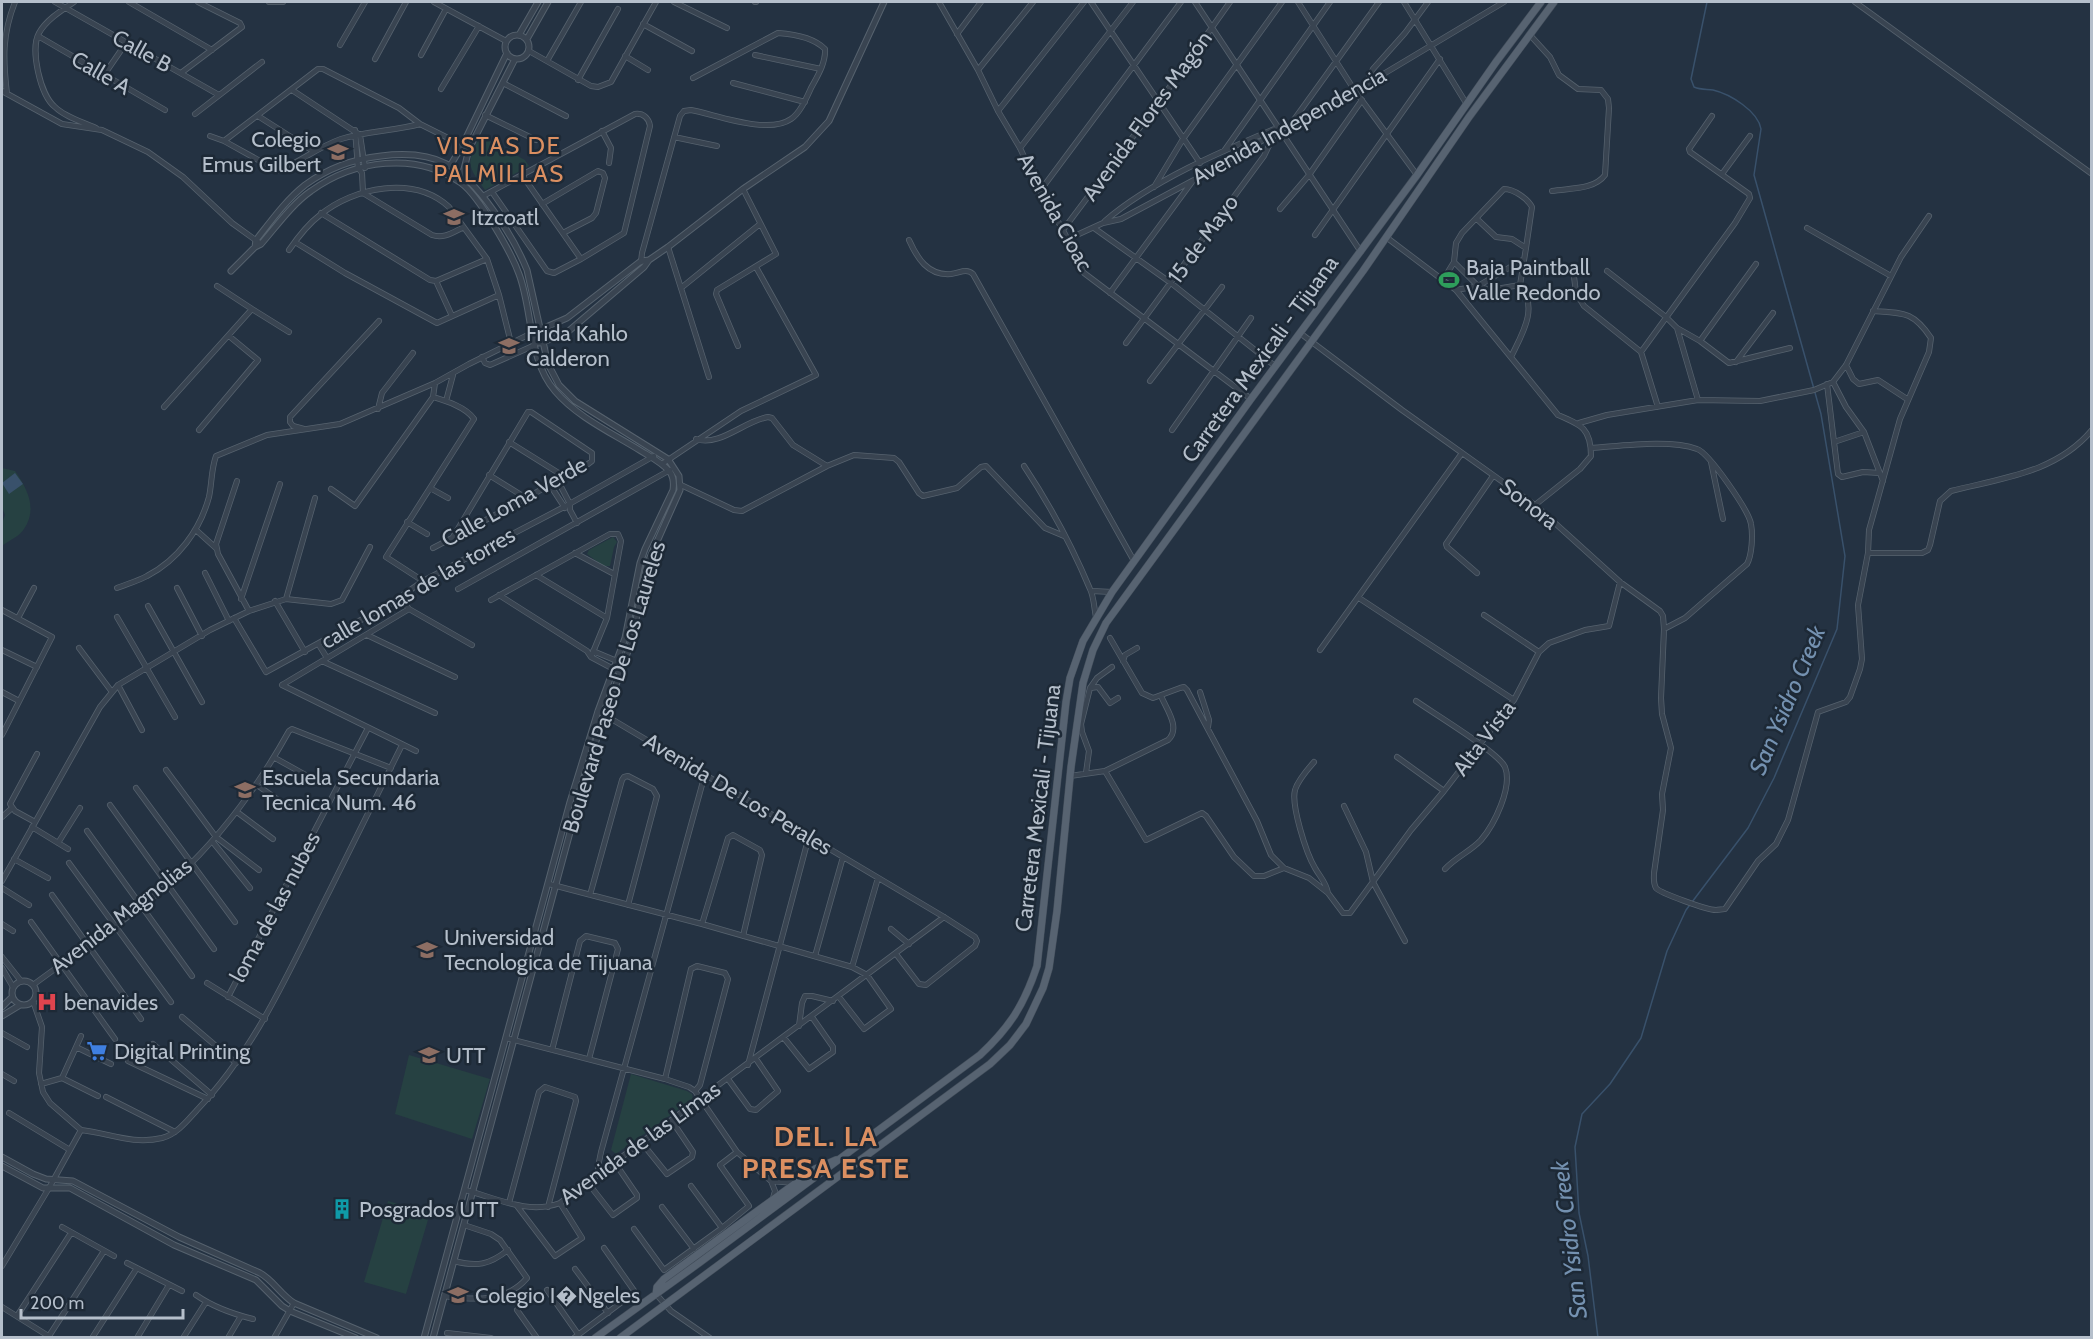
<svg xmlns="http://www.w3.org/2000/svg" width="2093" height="1339" viewBox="0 0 2093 1339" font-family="Cabin,sans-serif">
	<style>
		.green { fill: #264142 }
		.water { fill: #39516b }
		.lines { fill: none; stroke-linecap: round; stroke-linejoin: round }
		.stream { stroke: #39516b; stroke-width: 1.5 }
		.minor-casing { stroke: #56626e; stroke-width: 6 }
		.tertiary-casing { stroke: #56626e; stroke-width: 7 }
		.primary-casing { stroke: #424d5a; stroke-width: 8 }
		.minor { stroke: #394451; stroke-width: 4.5 }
		.tertiary { stroke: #394451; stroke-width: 5 }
		.primary { stroke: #576371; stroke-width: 7 }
		.labels { text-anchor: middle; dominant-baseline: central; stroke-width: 5; stroke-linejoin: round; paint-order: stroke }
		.street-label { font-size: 22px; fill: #b5bfcb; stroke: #1d2936 }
		.poi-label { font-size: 22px; fill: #b5bfcb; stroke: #1d2936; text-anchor: start }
		.neighbourhood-label { font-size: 24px; letter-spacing: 1.5px; fill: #db8f61; stroke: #1d2936 }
		.water-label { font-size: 24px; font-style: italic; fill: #7491b0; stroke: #1d2936 }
		.district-label { font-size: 28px; font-weight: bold; letter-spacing: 1.5px; fill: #db8f61; stroke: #1d2936 }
	</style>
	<rect width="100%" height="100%" fill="#243242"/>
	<path class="green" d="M480 136 525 160 529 166 485 190C467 165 466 165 480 136Z
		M2 468 15 471C27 488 38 509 24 529 20 536 8 541 2 546V523L5 515 2 507Z
		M613 537 617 542 614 547 610 566H603L587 554 589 550Z
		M409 1055 490 1079 472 1139 395 1114Z
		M631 1074 687 1091 692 1094 693 1099 616 1154 611 1150Z
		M388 1201 430 1213 406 1294 364 1282Z"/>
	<path class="water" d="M15 473 23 484 9 494 2 483Z"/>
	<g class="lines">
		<path class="stream" d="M1598 1338 1588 1256 1579 1213 1575 1147 1582 1114 1610 1084 1641 1038 1667 951 1686 910 1748 828 1774 778 1837 629 1845 556 1821 414 1754 175 1761 129C1758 111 1730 94 1713 90 1707 89 1701 90 1694 87L1691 79 1707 2"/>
		<g class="minor-casing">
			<path id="minor" d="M55 2 219 95
				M74 2C62 10 46 20 39 33 30 49 40 95 55 107 65 117 83 122 96 128
				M129 2 212 50
				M269 2H283
				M434 2 506 41
				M674 2 727 28
				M755 2H756
				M939 2 978 70 998 111 1020 148 1040 191 1063 230 1084 273 1251 399
				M1091 2 1200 163
				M1195 2 1361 252
				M1298 2 1355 91 1417 175
				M1404 2 1466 103
				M1855 2 2092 174
				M643 24 692 51
				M957 34 981 2
				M1530 35 1550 57 1559 75 1578 89 1601 90 1608 99 1609 108 1605 175C1594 190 1570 188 1552 191
				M38 36 165 110
				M340 45 365 2
				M529 51 591 86 598 87 611 82 656 2
				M421 55 446 9
				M755 55 821 69
				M625 56 648 70
				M375 59 406 2
				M547 61 581 2
				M978 70 1033 2
				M181 73 242 27 240 23 198 2
				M104 75 126 43
				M578 80 618 9
				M1370 82 1369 77 1373 69 1405 33 1428 2
				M503 83 566 116
				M733 83 805 102
				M441 89 479 26
				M292 90 360 135 365 168
				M2 91 62 124 102 130 148 152 183 177 232 223 261 244
				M7 94C3 59 2 35 15 2
				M998 111 1084 2
				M195 114 262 62
				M485 115 536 140
				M258 116 313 151
				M1293 121 1379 2
				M355 130 358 168 362 173 363 193 432 235C443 239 452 233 462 228
				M602 131 611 148 609 163
				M210 136 224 141 278 171C300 162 318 147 341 139 366 131 394 131 420 124
				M674 137 717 146
				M224 141 318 69H323L399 108 420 124 446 137
				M1020 148 1133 2
				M1224 151 1330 2
				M1722 174 1750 136
				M522 175 581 259
				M1154 187 1183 139 1282 2
				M1040 191 1181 2
				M483 196 635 114C643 113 649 118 650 126L624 233 581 259 554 273 547 271 492 192
				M542 204 598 171 603 173 605 178 596 213 592 218 563 233
				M1280 209 1309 175 1362 100
				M321 213 430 280 436 281 487 259
				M1477 219 1496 237 1512 239 1526 248 1520 285C1539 308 1522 334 1511 357
				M1105 221C1151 181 1222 151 1279 127
				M1094 228 1171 283 1275 366
				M1807 228 1891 276
				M1063 230 1159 102 1230 2
				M1315 235 1440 59
				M1386 237 1456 290 1558 415C1582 425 1591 429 1591 456L1580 469 1535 505
				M1068 239 1103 223 1121 219 1194 180 1291 124 1355 91 1504 2
				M909 240C917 258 928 276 951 274 960 273 966 268 973 274L1134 561
				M295 242 345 273 437 323 499 295
				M668 247 709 377
				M289 250C298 237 308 224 320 215 354 187 414 175 449 207L487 259 499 295 511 343
				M641 262 642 253 680 116 684 111 691 110C717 115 768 135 791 119 800 113 806 99 811 88 817 77 826 63 825 49 814 38 793 34 778 33L693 78
				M1454 262 1478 286 1524 259
				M1573 268 1576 293 1584 306 1641 352
				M1607 271 1666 317 1677 328 1700 341 1729 363 1790 348
				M1443 280 1454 262 1456 243 1462 233 1504 189C1514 189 1528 199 1532 207L1526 248
				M436 281 452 316
				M681 288 760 224
				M1456 290 1478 286 1490 290 1520 285
				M1110 293 1192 182
				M252 309 289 332
				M1677 328 1698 400
				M1300 333 1402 410 1535 505 1620 582 1660 611 1663 616 1664 629 1661 698 1662 714 1671 748 1662 794 1663 810 1654 873C1654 878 1653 883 1656 888 1660 893 1707 910 1716 910 1717 910 1724 909 1725 909L1758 861 1776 844 1788 820 1818 712 1846 702 1850 697 1860 669 1862 659 1858 605 1868 553H1922L1928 550 1930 545 1940 501 1951 491C2002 478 2056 473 2092 430
				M1700 341 1756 264
				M1126 343 1264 156 1275 133
				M738 346 716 294 717 290 776 254 743 189
				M1641 352 1735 223 1750 198 1749 194 1690 152 1689 149 1712 116
				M1641 352 1658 407
				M482 357 485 363 490 365 535 345
				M1736 362 1773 313
				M1846 365 1853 379 1859 384 1878 380 1907 399
				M1150 381 1222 287
				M1833 382 1846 407 1864 432 1883 481
				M1827 384 1834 442
				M446 401 453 375
				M164 407 252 309 217 286
				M378 409 382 393 413 353
				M1579 423 1607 415 1698 400 1760 401 1814 390 1833 382 1846 365 1901 257 1929 216
				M304 429 293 426 290 422V417L379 321
				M199 430 258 360 229 336
				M1172 430 1251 318
				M1864 432 1834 442 1838 474 1842 477 1863 472 1880 473
				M696 439C720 447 744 421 768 417L772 418 793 445 827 466
				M509 442 565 477
				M1591 448C1621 446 1670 439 1697 449 1709 453 1749 511 1751 524 1753 535 1752 555 1747 564L1685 618 1664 629
				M1711 462 1723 519
				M662 464 741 411 816 375 756 267
				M1024 466C1050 505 1072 546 1090 589 1094 597 1094 608 1096 617
				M489 475 526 498
				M237 481 216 544 218 554 249 611
				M558 481 570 504V510L577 523
				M550 485 565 508
				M681 485 734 510 742 511 827 466 854 455 894 458 899 462 919 493 923 496 957 488 981 467 986 466 1045 528 1064 536
				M430 488 448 498
				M331 489 355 506 433 397 435 383
				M407 522 427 534
				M196 530 217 549
				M433 548C485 521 537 492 588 464L592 461V453L531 412H528L453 537
				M575 553 614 574
				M1868 553 1869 530 1900 419 1929 352 1931 338C1913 311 1903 313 1873 311
				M205 573 229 621
				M1477 573 1447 547 1446 544 1493 476
				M536 575 607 618
				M423 581 386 557 474 419C466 407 446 401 433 397
				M117 588C127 584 138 581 147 576 178 560 200 530 209 497 212 483 211 470 216 456L267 435 340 424 435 383 469 364 532 333
				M177 588 202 636
				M458 589 670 470
				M1092 591 1112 592
				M499 595 587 651 591 657 621 673
				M400 597 409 609 472 645
				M1359 598 1514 700
				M241 599 280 484
				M286 599 315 498
				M491 600 610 534H618L621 541 607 618 591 657
				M275 601 305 652
				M148 606 202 702
				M2 610 52 637 2 735
				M1484 615 1539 652
				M117 617 175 717
				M18 618 34 588
				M234 618 266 672 390 604 423 581 564 507 654 456
				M367 635 455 677
				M1110 638 1142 693 1153 698 1180 688 1184 687 1187 690 1257 821 1271 855 1284 868 1309 878 1328 893 1343 913H1350L1411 830 1444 791 1514 700 1539 652 1549 643 1585 630 1609 626 1620 582
				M319 645 327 658
				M79 648 112 692
				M2 650 37 667
				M1320 650 1462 453
				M593 651 624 664
				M322 661 435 713
				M1123 661 1125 655 1137 648
				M118 685 142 730
				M282 685 416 751
				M282 685 409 609
				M1090 688 1098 687 1110 703 1118 698
				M2 692 19 701
				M1200 692 1209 720 1208 727
				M1416 701C1433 713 1498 752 1505 767 1513 787 1494 825 1481 840 1471 851 1456 857 1445 869
				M598 711 944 917 975 937 977 941 975 946 926 985 919 984 896 954
				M1397 757 1444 791
				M275 758 311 778
				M1314 762C1307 770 1298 780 1295 790 1291 805 1306 853 1315 868 1320 877 1326 882 1328 893
				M166 770 216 837 259 870
				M1105 771 1146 840 1202 813 1206 816 1234 857 1254 876H1264L1284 868
				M1086 773 1089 751 1082 732 1081 724 1090 688 1097 678 1112 667
				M1070 776 1105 771 1168 740C1181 728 1167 710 1161 696
				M257 785 291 809
				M136 788 235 922
				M110 805 214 949
				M1344 806 1366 852 1373 882 1405 941
				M237 812 273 839
				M2 817 12 808
				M35 822 15 811 10 804 37 754
				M32 827 68 849
				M87 831 192 976
				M212 841 250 888
				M58 843 80 808
				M14 859 48 878
				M69 863 171 1002
				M2 881 100 707 118 685 210 630 249 611 286 599 331 604 342 600 370 547
				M549 884 702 924 852 967 867 975 891 1009 864 1029 839 997
				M2 888 29 905
				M52 895 141 1019
				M590 895 622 780 624 777 628 776 653 789 657 796 628 905
				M31 922 115 1039
				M2 924 13 931
				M702 924 728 838 733 835 760 850 762 855 743 936
				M891 929 909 944
				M815 956 843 857
				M2 957 21 981
				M852 967 878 878
				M2 968 13 987
				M207 983 265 1019
				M33 985C81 949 134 916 179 875 224 833 259 785 289 731L292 729 391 768
				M228 997 368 728
				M33 1001 42 1027 39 1073 43 1092 50 1103 81 1130
				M182 1017 236 1063
				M799 1026 802 1003 805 996H812L833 1001
				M2 1033 27 1047
				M506 1038 665 1079 689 1087 695 1091 737 1152 771 1181 775 1191 773 1198
				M784 1038 809 1069 833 1052V1047L812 1017
				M153 1044 212 1095
				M76 1047 111 1064
				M552 1050 580 941 586 936 615 943 618 949 589 1059
				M128 1061 208 1099
				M748 1065 809 836
				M2 1074 14 1081
				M62 1078 98 1096
				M665 1079 691 969 697 966 725 973 728 979 700 1085 695 1091
				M728 1079 750 1109 756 1110 778 1091 756 1059
				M41 1084 62 1078 81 1036
				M106 1097 175 1132
				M9 1113 70 1150
				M81 1130C109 1133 132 1145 162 1138 177 1134 187 1121 197 1110 257 1048 290 968 329 892 353 843 378 794 402 745
				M642 1143 667 1174 692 1157 693 1152 672 1121
				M599 1174 598 1167 601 1152 705 774
				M771 1181 795 1183
				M588 1183 613 1215 637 1198V1195L615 1163
				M691 1186 722 1228
				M465 1190C496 1198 528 1215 560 1203L944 917
				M509 1203 539 1092 545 1087 575 1097 576 1101 548 1207
				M517 1206 555 1256 582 1238 560 1203
				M662 1207 694 1249
				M62 1227 114 1256
				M634 1229 664 1270 722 1228 749 1206 720 1165 737 1152
				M454 1261C477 1267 489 1265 508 1250
				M127 1263 182 1291
				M2 1266 49 1188 81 1130
				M575 1269 608 1313
				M547 1290 578 1334
				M656 1294 671 1311 710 1338
				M196 1295C213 1307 233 1314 253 1319
				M444 1296C473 1300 506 1303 527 1278L500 1240 491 1234 464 1225
				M2 1307 50 1337
				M517 1310 537 1338
				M17 1316 71 1233
				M447 1333 491 1338
				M49 1336 104 1251
				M92 1338 137 1268
				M137 1338 169 1285
				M183 1338 206 1302
				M228 1338 241 1316
				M274 1338 294 1303
				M574 1338 635 1292 604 1248"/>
		</g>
		<g class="tertiary-casing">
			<path id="tertiary" d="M505 47a12 12 0 1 1 24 0a12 12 0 1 1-24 0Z
				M519 35 538 2
				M527 39 548 2
				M450 166 462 146 507 53
				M463 173 469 149 515 59
				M255 247 256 240C271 221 286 200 305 185 328 168 353 159 381 156 437 149 462 166 493 210 507 229 518 248 527 270L548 364 559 385 575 401 668 459 679 476 680 490 647 564 632 640 591 755 433 1338
				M231 271 255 247 261 244C276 227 292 204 311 191 354 160 416 151 461 183 479 196 511 252 519 274 533 311 528 360 555 391 577 417 612 433 641 451 651 457 663 463 670 472 674 478 674 483 673 490L645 549 640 563 625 638 598 711 570 802 424 1338
				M537 331 567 318 641 261 649 260 668 247 743 189 805 147 829 121 884 2
				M539 343 564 335 644 267 649 260
				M12 993a12 12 0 1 1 24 0a12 12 0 1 1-24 0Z
				M2 1007 12 997
				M2 1016 20 1005
				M2 1157 33 1174 46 1179 73 1181 179 1237 260 1273C273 1280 281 1295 294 1303L377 1338
				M2 1166 43 1188H70L174 1245 256 1280 282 1306 290 1311 356 1338"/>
		</g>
		<g class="primary-casing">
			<path id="primary" d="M656 1294 657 1287 664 1279 815 1169 836 1160
				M595 1338 699 1263 980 1055C1010 1027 1024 1005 1037 966L1066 702 1070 678 1083 641 1112 592 1251 399 1417 175 1496 62 1541 2
				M620 1338 990 1064 1010 1045 1026 1024 1043 988 1049 968 1057 911 1071 767 1083 683 1093 650 1106 623 1363 271 1469 117 1554 2"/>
		</g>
		<use href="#minor" class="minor"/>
		<use href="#tertiary" class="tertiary"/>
		<use href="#primary" class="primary"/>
	</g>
	<defs>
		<g id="school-bare" transform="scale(1.62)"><path d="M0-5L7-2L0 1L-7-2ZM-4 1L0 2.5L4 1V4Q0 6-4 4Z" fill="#8d6e63" stroke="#1d2936" stroke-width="2.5" paint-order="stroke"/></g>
		<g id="stadium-bare" transform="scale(1.62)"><path d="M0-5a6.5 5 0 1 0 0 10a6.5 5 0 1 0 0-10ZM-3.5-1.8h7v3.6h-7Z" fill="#2e9e5b" stroke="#1d2936" stroke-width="2.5" paint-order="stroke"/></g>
		<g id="university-bare" transform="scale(1.62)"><path d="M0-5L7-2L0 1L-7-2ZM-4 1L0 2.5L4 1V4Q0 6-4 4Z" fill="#8d6e63" stroke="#1d2936" stroke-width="2.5" paint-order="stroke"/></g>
		<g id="hospital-bare" transform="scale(1.62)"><path d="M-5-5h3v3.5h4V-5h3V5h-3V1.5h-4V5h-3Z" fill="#e0444e" stroke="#1d2936" stroke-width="2.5" paint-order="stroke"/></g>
		<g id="supermarket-bare" transform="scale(1.62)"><path d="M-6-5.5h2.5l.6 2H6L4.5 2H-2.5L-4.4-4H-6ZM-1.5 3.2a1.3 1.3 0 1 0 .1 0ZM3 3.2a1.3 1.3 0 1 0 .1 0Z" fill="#3f7fe0" stroke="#1d2936" stroke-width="2.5" paint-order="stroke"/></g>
		<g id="building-bare" transform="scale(1.62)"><path d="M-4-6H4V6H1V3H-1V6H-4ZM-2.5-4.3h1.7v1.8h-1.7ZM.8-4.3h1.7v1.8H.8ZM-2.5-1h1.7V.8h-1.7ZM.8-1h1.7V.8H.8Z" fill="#0f9aa8" stroke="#1d2936" stroke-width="2.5" paint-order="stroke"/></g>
	</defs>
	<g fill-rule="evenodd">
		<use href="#school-bare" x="338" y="152"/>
		<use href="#school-bare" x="454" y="217"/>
		<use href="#stadium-bare" x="1449" y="280"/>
		<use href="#school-bare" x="509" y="346"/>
		<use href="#school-bare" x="245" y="790"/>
		<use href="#university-bare" x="427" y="950"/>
		<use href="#hospital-bare" x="47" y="1002"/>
		<use href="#supermarket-bare" x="97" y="1051"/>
		<use href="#school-bare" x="429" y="1055"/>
		<use href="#building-bare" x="342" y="1209"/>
		<use href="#school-bare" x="458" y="1295"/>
	</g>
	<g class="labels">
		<g class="street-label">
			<text transform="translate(142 51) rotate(29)">Calle B</text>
			<text transform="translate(101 73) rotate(30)">Calle A</text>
			<text transform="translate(1147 116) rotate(-54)">Avenida Flores Magón</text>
			<text transform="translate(1289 126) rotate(-29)">Avenida Independencia</text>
			<text transform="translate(1055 212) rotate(61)">Avenida Cioac</text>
			<text transform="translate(1203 239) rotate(-54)">15 de Mayo</text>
			<text transform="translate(1260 359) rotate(-54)">Carretera Mexicali - Tijuana</text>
			<text transform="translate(514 502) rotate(-29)">Calle Loma Verde</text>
			<text transform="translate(1529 504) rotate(38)">Sonora</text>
			<text transform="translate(418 588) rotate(-30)">calle lomas de las torres</text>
			<text transform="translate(614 687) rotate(-73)">Boulevard Paseo De Los Laureles</text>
			<text transform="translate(1484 738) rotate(-53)">Alta Vista</text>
			<text transform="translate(738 794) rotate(31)">Avenida De Los Perales</text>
			<text transform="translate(1038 808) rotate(-83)">Carretera Mexicali - Tijuana</text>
			<text transform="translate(275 907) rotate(-62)">loma de las nubes</text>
			<text transform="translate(121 916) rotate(-38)">Avenida Magnolias</text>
			<text transform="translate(640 1143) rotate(-36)">Avenida de las Limas</text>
		</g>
		<g class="poi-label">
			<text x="321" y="139" text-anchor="end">Colegio<tspan x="321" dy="25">Emus Gilbert</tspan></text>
			<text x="471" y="217">Itzcoatl</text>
			<text x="1466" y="267">Baja Paintball<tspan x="1466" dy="25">Valle Redondo</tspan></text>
			<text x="526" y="333">Frida Kahlo<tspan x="526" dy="25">Calderon</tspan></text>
			<text x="262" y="777">Escuela Secundaria<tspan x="262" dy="25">Tecnica Num. 46</tspan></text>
			<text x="444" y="937">Universidad<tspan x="444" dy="25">Tecnologica de Tijuana</tspan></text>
			<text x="64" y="1002">benavides</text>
			<text x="114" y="1051">Digital Printing</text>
			<text x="446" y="1055">UTT</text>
			<text x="359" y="1209">Posgrados UTT</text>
			<text x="475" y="1295">Colegio I�Ngeles</text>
		</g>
		<g class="neighbourhood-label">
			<text x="499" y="145">VISTAS DE<tspan x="499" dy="28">PALMILLAS</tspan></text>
		</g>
		<g class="water-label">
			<text transform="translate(1787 700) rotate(-67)">San Ysidro Creek</text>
			<text transform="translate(1569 1240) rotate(-97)">San Ysidro Creek</text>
		</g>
		<g class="district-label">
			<text x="826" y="1136">DEL. LA<tspan x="826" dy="32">PRESA ESTE</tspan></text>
		</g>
	</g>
	<rect width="2093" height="1339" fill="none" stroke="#b5bfcb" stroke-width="6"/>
	<path d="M21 1309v9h162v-9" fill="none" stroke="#b5bfcb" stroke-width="3"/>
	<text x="30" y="1309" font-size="18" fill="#b5bfcb" stroke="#1d2936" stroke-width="4.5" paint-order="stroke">200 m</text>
</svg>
